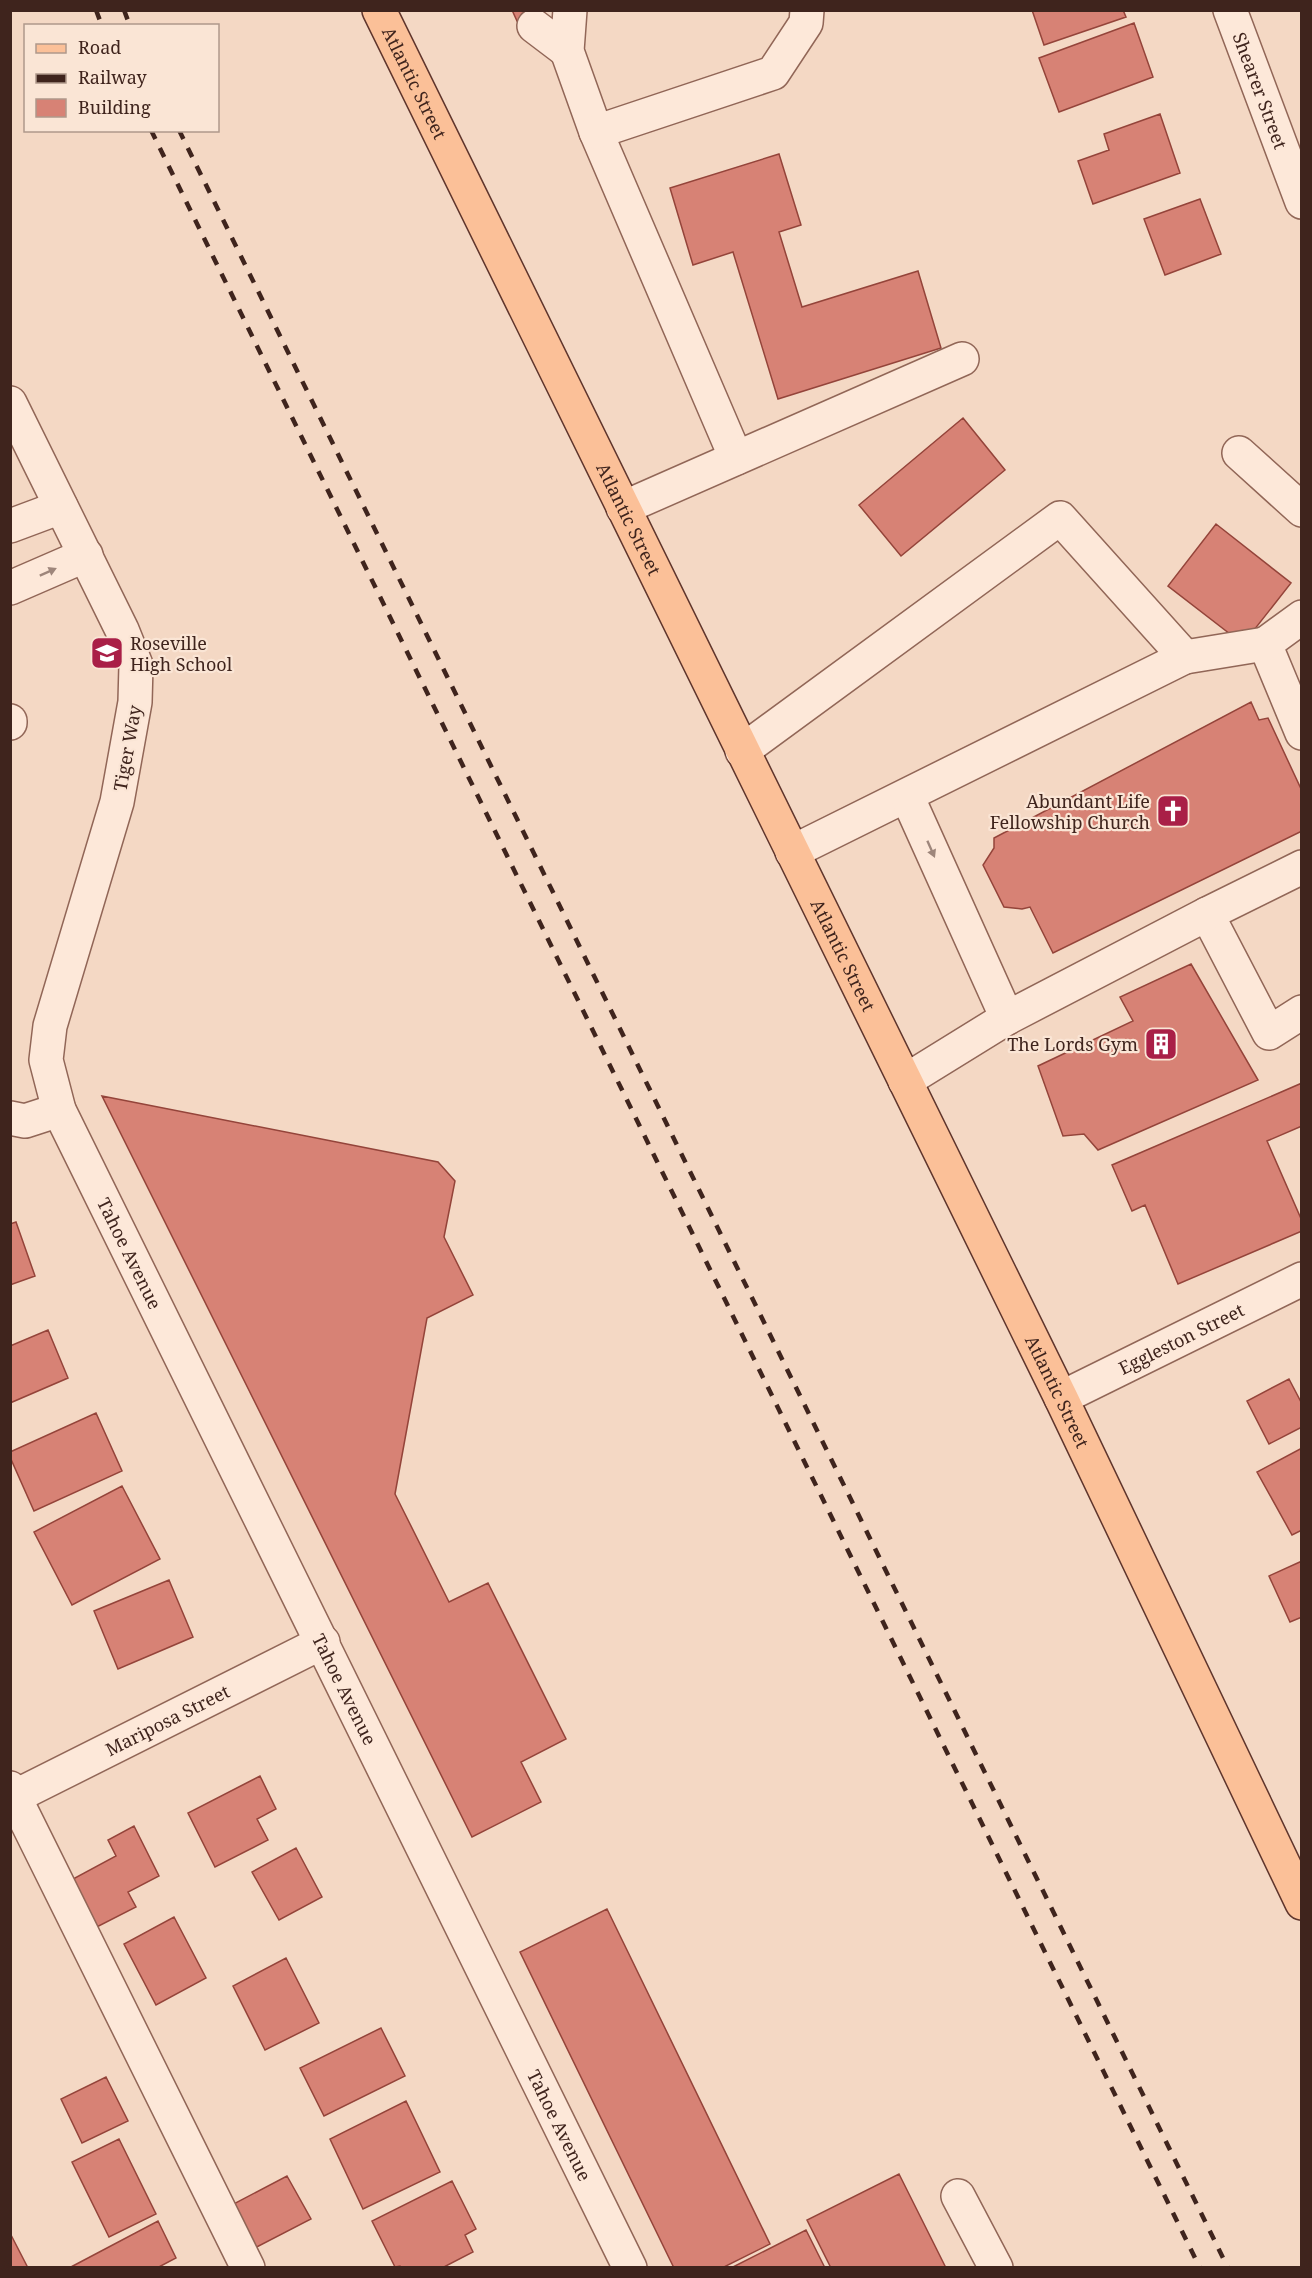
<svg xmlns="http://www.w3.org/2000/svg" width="1312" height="2278" viewBox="0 0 1312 2278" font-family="'Noto Serif',serif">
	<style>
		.building { fill: #d78275; stroke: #94443a; stroke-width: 1.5 }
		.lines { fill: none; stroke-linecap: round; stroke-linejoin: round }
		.minor-casing { stroke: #916657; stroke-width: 36 }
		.major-casing { stroke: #5f352c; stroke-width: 36 }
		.minor { stroke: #fde8d9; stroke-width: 33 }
		.major { stroke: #fbc098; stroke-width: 33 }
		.rail { stroke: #3f241d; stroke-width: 4.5; stroke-dasharray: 10 10; stroke-linecap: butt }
		.oneway { fill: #9e867b }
		.labels { text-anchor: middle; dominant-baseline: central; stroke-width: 4.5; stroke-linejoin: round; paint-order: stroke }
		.street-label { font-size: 18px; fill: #3f241d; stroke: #fae5d5 }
		.poi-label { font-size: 18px; fill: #3f241d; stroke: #fae5d5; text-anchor: end }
	</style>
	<rect width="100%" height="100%" fill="#f4d8c4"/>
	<path class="building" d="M512 10H540L517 21Z
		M1032 10H1123L1126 17 1044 45Z
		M1134 23 1153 77 1059 112 1039 58Z
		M1160 114 1180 173 1093 204 1078 161 1109 150 1104 134Z
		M779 154 801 225 779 232 802 307 918 271 941 348 778 399 733 252 693 265 670 188Z
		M1200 199 1221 254 1165 275 1144 219Z
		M963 418 1005 470 901 556 859 505Z
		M1216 524 1291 583 1243 644 1168 586Z
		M1251 702 1259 720 1268 718 1302 791V831L1053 953 1030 907 1022 909 1004 907 983 865 994 848V838Z
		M1191 964 1258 1080 1098 1150 1084 1134 1063 1136 1038 1066 1133 1021 1120 997Z
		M1302 1083V1126L1267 1141 1302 1221V1231L1178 1284 1145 1205 1132 1211 1112 1165Z
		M102 1096 438 1162 455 1181 444 1237 473 1295 427 1318 395 1494 449 1602 488 1583 566 1739 521 1762 541 1802 472 1837Z
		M16 1222 35 1276 10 1285V1224Z
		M48 1330 68 1378 10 1403V1346Z
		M1289 1379 1302 1404V1427L1269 1444 1247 1401Z
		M96 1413 122 1471 34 1511 10 1457V1452Z
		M1302 1448V1530L1292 1535 1257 1472Z
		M122 1486 160 1559 72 1605 34 1532Z
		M1302 1561V1617L1290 1622 1269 1576Z
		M169 1580 193 1637 118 1669 94 1611Z
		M260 1776 276 1809 257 1819 268 1840 215 1867 188 1813Z
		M134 1826 159 1876 128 1892 136 1907 85 1933 60 1886 116 1856 108 1840Z
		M296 1848 322 1897 279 1920 252 1872Z
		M607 1909 770 2244 722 2268H674L520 1952Z
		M174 1917 206 1978 156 2005 124 1944Z
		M286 1958 319 2023 265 2050 233 1986Z
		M381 2028 405 2076 324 2116 300 2068Z
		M106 2077 128 2121 82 2143 61 2099Z
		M406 2101 440 2172 363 2209 330 2139Z
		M119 2139 156 2214 109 2237 72 2162Z
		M899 2174 946 2268H831L807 2220Z
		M287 2176 311 2219 249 2251 226 2208Z
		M452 2181 476 2229 465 2235 473 2252 442 2268H401L400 2266 395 2267 372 2221Z
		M158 2221 176 2258 157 2268H69Z
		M806 2230 825 2268H731Z
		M10 2233 28 2268H10Z"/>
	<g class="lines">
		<g class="minor-casing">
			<g id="minor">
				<path d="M570 10 567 51 596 132 736 458"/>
				<path id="s1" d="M1230 10 1302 202"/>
				<path d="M534 26 567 51"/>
				<path d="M596 132 773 73 806 23 807 10"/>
				<path id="s2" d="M10 403 122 630 136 665 135 702 117 802 50 1026 46 1060 59 1110 630 2268"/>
				<path d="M1239 453 1302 510"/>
				<path d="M623 508 962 359"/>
				<path d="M10 526 61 507"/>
				<path d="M10 588 86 555"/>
				<path d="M1302 617 1265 644 1302 733"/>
				<path d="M1185 657 1265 644"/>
				<path d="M10 721V723"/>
				<path d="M742 751 1060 518 1185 657 792 852"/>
				<path d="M907 796 1007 1018"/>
				<path d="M1302 867 1207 914 1269 1033 1302 1012"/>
				<path d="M905 1081 1007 1018 1207 914"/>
				<path d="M10 1118 25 1121 59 1110"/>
				<path id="s3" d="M1061 1398 1302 1279"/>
				<path d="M10 1788 248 2268"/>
				<path id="s4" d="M10 1799 323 1642"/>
				<path d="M958 2196 996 2268"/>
			</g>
		</g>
		<g class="major-casing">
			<g id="major">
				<path id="s5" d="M379 10 1061 1398 1302 1903"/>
			</g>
		</g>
		<use href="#minor" class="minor"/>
		<use href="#major" class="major"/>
		<path class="rail" d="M96 10 102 26
			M124 10 130 26
			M151 130 1200 2268
			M179 130 1228 2268"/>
	</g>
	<defs><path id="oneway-solid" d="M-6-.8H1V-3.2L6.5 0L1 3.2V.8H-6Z" transform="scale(1.5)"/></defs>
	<g class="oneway">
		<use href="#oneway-solid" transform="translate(48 572) rotate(-24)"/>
		<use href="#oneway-solid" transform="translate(931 849) rotate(66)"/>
	</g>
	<defs>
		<g id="school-square" transform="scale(1.725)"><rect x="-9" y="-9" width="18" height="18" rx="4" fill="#a91f47" stroke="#fae5d5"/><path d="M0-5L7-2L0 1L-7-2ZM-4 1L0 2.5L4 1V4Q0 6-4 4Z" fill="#fff"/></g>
		<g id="church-square" transform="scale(1.725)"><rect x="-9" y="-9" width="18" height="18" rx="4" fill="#a91f47" stroke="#fae5d5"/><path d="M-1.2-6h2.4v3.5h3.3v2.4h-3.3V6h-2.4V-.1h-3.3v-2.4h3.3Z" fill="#fff"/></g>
		<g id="building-square" transform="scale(1.725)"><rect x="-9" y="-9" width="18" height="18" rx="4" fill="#a91f47" stroke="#fae5d5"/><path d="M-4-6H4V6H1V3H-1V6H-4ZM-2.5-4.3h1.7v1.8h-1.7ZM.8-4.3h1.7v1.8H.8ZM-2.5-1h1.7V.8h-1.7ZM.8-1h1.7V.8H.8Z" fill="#fff"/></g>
	</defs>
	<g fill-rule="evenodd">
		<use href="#school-square" x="107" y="653"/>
		<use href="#church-square" x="1173" y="811"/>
		<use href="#building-square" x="1161" y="1044"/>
	</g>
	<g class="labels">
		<g class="street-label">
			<text stroke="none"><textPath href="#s5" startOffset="81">Atlantic Street</textPath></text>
			<text stroke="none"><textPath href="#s1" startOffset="86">Shearer Street</textPath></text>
			<text stroke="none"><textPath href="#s5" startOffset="567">Atlantic Street</textPath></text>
			<text transform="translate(127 748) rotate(-80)">Tiger Way</text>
			<text stroke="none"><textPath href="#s5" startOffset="1053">Atlantic Street</textPath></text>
			<text stroke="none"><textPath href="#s2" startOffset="909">Tahoe Avenue</textPath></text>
			<text stroke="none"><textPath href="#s3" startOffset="134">Eggleston Street</textPath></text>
			<text stroke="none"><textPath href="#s5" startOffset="1539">Atlantic Street</textPath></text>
			<text stroke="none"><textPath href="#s2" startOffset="1395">Tahoe Avenue</textPath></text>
			<text stroke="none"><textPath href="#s4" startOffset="176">Mariposa Street</textPath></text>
			<text stroke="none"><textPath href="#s2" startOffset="1881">Tahoe Avenue</textPath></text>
		</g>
		<g class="poi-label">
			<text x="130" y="643" text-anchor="start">Roseville<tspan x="130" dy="21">High School</tspan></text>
			<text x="1150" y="801">Abundant Life<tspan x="1150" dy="21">Fellowship Church</tspan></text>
			<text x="1138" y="1044">The Lords Gym</text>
		</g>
	</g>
	<rect width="1312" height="2278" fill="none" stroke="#3f241d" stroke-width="24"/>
	<rect x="24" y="24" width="195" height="108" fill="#fae5d5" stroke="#af988b" stroke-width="1.5"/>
	<rect x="36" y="44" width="30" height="9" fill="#fbc098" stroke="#af988b" stroke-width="1.5"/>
	<text x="78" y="54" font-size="18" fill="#3f241d">Road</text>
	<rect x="36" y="74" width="30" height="9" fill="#3f241d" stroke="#af988b" stroke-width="1.5"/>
	<text x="78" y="84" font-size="18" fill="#3f241d">Railway</text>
	<rect x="36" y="99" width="30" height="18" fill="#d78275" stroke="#af988b" stroke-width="1.5"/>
	<text x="78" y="114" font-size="18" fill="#3f241d">Building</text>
</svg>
